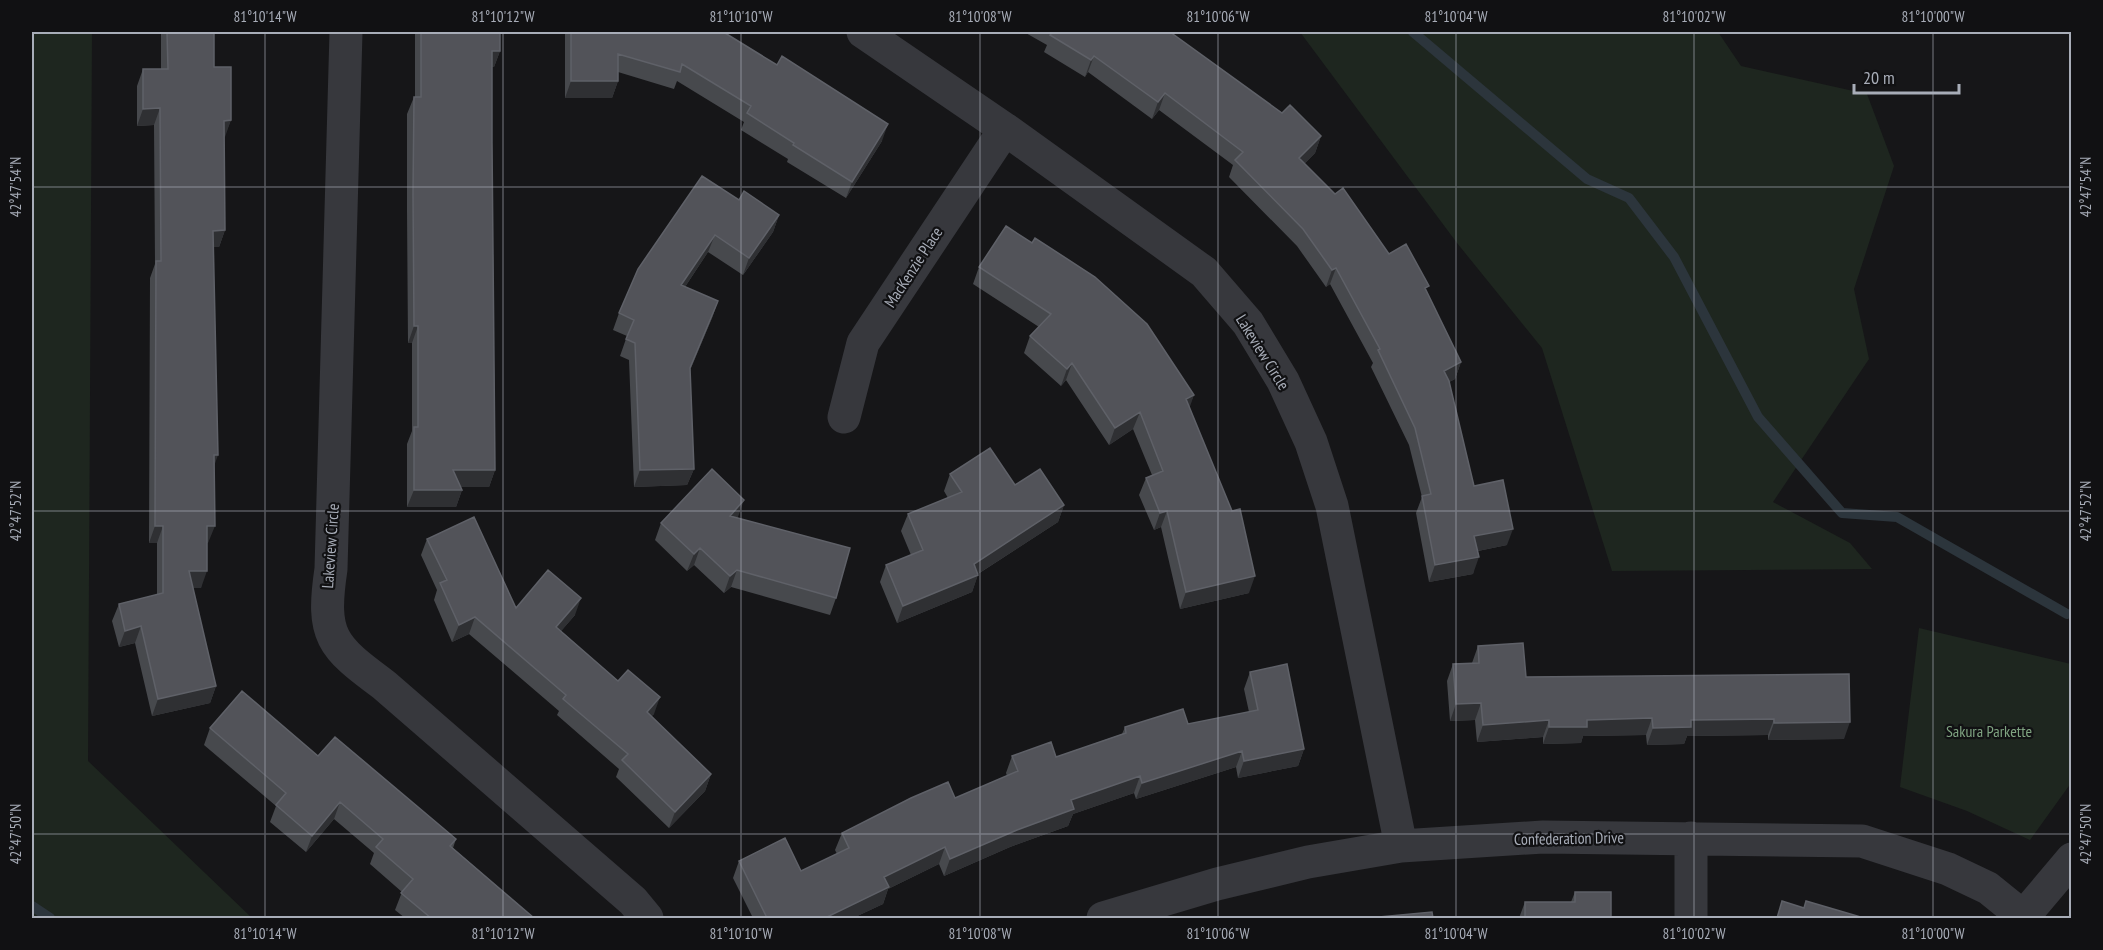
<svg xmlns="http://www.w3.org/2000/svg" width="2103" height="950" viewBox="0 0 2103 950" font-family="'PT Sans Narrow',sans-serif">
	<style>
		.green { fill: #1e261f }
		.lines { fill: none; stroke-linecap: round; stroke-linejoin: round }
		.stream { stroke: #2c353c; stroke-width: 10 }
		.street { stroke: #37383d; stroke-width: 33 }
		.wall { fill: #47494d }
		.shaded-wall { fill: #2f3033 }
		.building { fill: #525359; stroke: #5f6168; stroke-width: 1.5 }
		.ticks { fill: none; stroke: #a8adb8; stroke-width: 1.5; stroke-opacity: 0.45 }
		.labels { text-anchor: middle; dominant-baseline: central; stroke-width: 4.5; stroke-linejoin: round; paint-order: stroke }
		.street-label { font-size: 16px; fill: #a8adb8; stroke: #111113 }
		.park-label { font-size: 16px; fill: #7fa381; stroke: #111113 }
		.neatline { fill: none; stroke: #a8adb8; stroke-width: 2 }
		.ticks-label { font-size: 15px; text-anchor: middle; fill: #a8adb8 }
	</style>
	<rect width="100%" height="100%" fill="#161618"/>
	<path class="green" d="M32 32H92L88 761 252 918H32Z
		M1300 32H1718L1741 66 1867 94 1894 166 1854 289 1869 359 1773 502 1850 543 1872 569 1612 571 1542 348 1457 243Z
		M1919 628 2071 664V783L2030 840 1967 811 1900 787Z"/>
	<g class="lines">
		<path class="stream" d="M1413 32 1587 179 1629 198 1674 257 1758 417 1842 513 1897 517 2067 614
			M32 906 50 918"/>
		<path class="street" d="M346 32 331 569C321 636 331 646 384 685L633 901 647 918
			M863 32 1005 129 1204 272 1248 323 1283 381 1311 442 1332 506 1401 846
			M844 417 863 343 1005 129
			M2023 917 2072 859
			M1103 918 1217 884 1308 862 1401 846 1543 837 1862 841 1948 869 1988 888 2025 918
			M1691 918V838"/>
	</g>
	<path class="wall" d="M161 32H214V67L231 120 224 137 225 230 219 247H213L214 467 208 543H207L201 588H193L216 686 210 703 152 716 135 643 119 647 112 621 119 604 157 595V543H149L150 278 155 264 154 125 137 126V86L143 69H161Z
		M415 32H500V51L494 67H492V142L495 470 489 487H460L462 490 456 507H407V444L412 431V343H408L407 211V114L414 97H415Z
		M565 32H726L725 33 882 141 846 198 787 162 788 159 741 130 744 122 677 81 674 89 618 72V81L612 98H565Z
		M1024 32H1170L1282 113 1321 136 1315 153 1304 164 1389 254 1427 292 1461 362 1455 379 1449 382 1474 486 1507 545 1478 551 1473 574 1429 582 1416 513 1422 497 1409 445 1371 367 1373 363 1330 284 1326 287 1297 246 1229 177 1233 165 1159 110 1152 119 1088 72 1085 77 1044 52 1047 45Z
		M739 200 779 215 773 232 743 275 708 252 685 287 718 301 712 318 690 370 694 469 687 485 634 487 629 360 620 356 627 336 613 330 619 313Z
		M979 267 1194 395 1189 406 1249 593 1180 609 1161 527 1154 530 1139 495 1146 478 1152 475 1133 429 1109 445 1066 380 1061 386 1024 353 1030 336 1039 327 973 284Z
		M950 474 1015 485 1064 505 1058 522 978 574 972 592 897 623 880 582 886 565 911 555 901 531 908 514 948 498 944 491Z
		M738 517 737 518 836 598 830 615 731 587 724 593 694 565 687 571 655 540 661 523Z
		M427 539 516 608 575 615 561 631 654 714 651 716 711 774 705 791 669 828 616 777 619 769 557 715 559 711 469 634 452 642 434 600 437 590 421 555Z
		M1478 646 1526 677 1849 674 1844 739 1768 740V735L1687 736 1684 744 1647 745 1646 735 1583 736 1581 743 1543 744V737L1477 742 1475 720 1450 721 1447 681 1453 664 1472 663Z
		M1250 672 1304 749 1298 766 1238 778 1236 767 1136 799 1134 793 1073 814 1068 826 1010 847 944 876 939 864 888 889 883 904 853 918H753L733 878 739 861 801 871 837 854 835 850 842 833 955 798 1007 776 1006 773 1012 756 1056 757 1122 734 1125 727 1188 724 1249 712 1244 689Z
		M210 728 318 756 456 839 453 848 534 918H405L395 910 402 892 370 864 374 853 334 819 306 852 270 822 276 806 204 745Z
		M1575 892 1611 918H1519L1525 902H1571Z"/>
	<path class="shaded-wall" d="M492 51H500L494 67H486Z
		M1094 56 1088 72 1085 77 1091 60Z
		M571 81H618L612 98H565Z
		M1165 93 1159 110 1152 119 1158 102Z
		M160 108 154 125 137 126 143 109Z
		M231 120 225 137H218L224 121Z
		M888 124 882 141 846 198 852 182Z
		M1321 136 1315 153 1293 175 1299 158Z
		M779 215 773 232 743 275 749 258Z
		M225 230 219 247H207L213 231Z
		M715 235 708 252 675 302 681 285Z
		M1336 268 1330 284 1326 287 1332 270Z
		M718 301 712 318 684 385 690 368Z
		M414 326H418L412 343H408Z
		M1461 362 1455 379 1438 388 1444 371Z
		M1072 363 1066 380 1061 386 1067 369Z
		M1194 395 1188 412 1186 399Z
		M1140 412 1133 429 1109 445 1115 428Z
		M214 455H218L212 472Z
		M694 469 687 485 634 487 640 470Z
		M453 470H495L489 487H446Z
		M414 490H462L456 507H407Z
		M744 500 738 517 724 532 730 516Z
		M1064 505 1058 522 973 577 978 575 972 592 897 623 903 606 974 564Z
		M1167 511 1161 527 1154 530 1160 513Z
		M155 526H163L157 543H149Z
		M207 526H215L208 543H201Z
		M1513 529 1507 545 1468 553 1474 536Z
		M700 548 694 565 687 571 694 554Z
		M1479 557 1473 574 1429 582 1435 565Z
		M737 570 731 587 724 593 730 576Z
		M189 571H207L201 588H183Z
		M1255 576 1249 593 1180 609 1186 592Z
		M581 598 575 615 550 644 556 627Z
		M475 617 469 634 452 642 459 625Z
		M141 626 135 643 119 647 125 631Z
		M216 686 210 703 152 716 158 699Z
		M660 697 654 714 641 729 647 712Z
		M1481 703 1475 720 1450 721 1456 704Z
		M1652 718 1646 735 1583 736 1581 743 1543 744 1549 727 1587 720Z
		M1774 719 1768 735 1687 736 1684 744 1647 745 1653 728 1691 720Z
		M1549 720 1543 737 1477 742 1483 725Z
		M1850 722 1844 739 1768 740 1774 723Z
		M1304 749 1298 766 1238 778 1244 761Z
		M1242 751 1236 767 1136 799 1142 783Z
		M711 774 705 791 669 828 675 812Z
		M1140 776 1134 793 1073 814 1068 826 1010 847 944 876 950 859 1071 800Z
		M340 802 334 819 306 852 312 836Z
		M945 847 939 864 888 889 883 904 853 918H825L884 877Z"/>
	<path class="building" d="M167 32H214V67H231V120L224 121 225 230 213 231 218 455H214L215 526H207V571H189L216 686 158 699 141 626 125 631 119 604 163 593V526H155L156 261H161L160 108 143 109V69H168Z
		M421 32H500V51H492V142L495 470H453L462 490H414V427H418V326H414L413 194 414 97H421Z
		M571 32H726L725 33 777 65 782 56 888 124 852 182 793 145 794 143 747 113 751 106 682 64 680 72 618 54V81H571Z
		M1053 32H1170L1282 113 1290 105 1321 136 1299 158 1335 194 1343 188 1389 254 1406 244 1429 286 1425 288 1461 362 1444 371 1449 381 1474 486 1503 480 1513 529 1474 536 1479 557 1435 565 1422 496 1431 494 1415 428 1378 350 1380 349 1336 268 1332 270 1303 229 1235 160 1243 152 1165 93 1158 102 1094 56 1091 60 1050 35Z
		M702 176 739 200 744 191 779 215 749 258 715 235 681 285 718 301 690 368 694 469 640 470 635 343 626 339 634 320 619 313 638 269Z
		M1006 226 1032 243 1035 238 1095 277 1147 324 1194 395 1186 399 1232 511 1240 509 1255 576 1186 592 1167 511 1160 513 1146 478 1163 471 1140 412 1115 428 1072 363 1067 369 1030 336 1051 314 979 267Z
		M990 448 1015 485 1040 469 1064 505 974 564 978 575 903 606 886 565 923 550 908 514 962 492 950 474Z
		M712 469 744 500 730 516 850 548 836 598 737 570 730 576 700 548 694 554 661 523Z
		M474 517 516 608 548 570 581 598 556 627 618 681 628 670 660 697 647 712 711 774 675 812 622 760 628 754 563 699 566 695 475 617 459 625 440 583 447 580 427 539Z
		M1523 643 1526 677 1849 674 1850 722 1774 723V719L1691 720V727L1653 728 1652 718 1587 720V727H1549V720L1483 725 1481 703 1456 704 1453 664 1479 663 1478 646Z
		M1287 664 1304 749 1244 761 1242 751 1142 783 1140 776 1071 800 1074 809 1017 830 950 859 945 847 884 877 889 887 825 918H767L739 861 785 838 801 871 849 848 842 833 911 798 948 782 955 798 1018 771 1012 756 1051 742 1056 757 1126 733 1125 727 1183 709 1188 724 1258 710 1250 672Z
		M242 691 318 756 335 737 456 839 450 846 534 918H431L401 893 413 879 376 847 383 839 340 802 312 836 276 805 286 793 210 728Z
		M1575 892H1611V918H1525V902H1575Z
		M1782 901 1804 908 1806 901 1864 918H1777Z
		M1432 912 1433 918H1368Z"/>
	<path class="ticks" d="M265 32V918M503 32V918M741 32V918M980 32V918M1218 32V918M1456 32V918M1694 32V918M1933 32V918M32 187H2072M32 511H2072M32 834H2072"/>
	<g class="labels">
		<g class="street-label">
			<text transform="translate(913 267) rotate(-57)">MacKenzie Place</text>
			<text transform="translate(1263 352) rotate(58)">Lakeview Circle</text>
			<text transform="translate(330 546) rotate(-86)">Lakeview Circle</text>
			<text transform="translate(1569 838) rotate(-1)">Confederation Drive</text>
		</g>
		<g class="park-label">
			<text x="1989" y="731">Sakura Parkette</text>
		</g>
	</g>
	<rect width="2103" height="950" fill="none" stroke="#111113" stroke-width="66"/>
	<path d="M1854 84v9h105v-9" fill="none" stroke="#a8adb8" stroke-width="3"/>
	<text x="1863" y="84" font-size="18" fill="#a8adb8" stroke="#111113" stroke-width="4.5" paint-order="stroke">20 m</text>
	<rect x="33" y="33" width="2037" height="884" class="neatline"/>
	<g class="ticks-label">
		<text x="265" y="22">81°10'14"W</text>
		<text x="503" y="22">81°10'12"W</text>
		<text x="741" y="22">81°10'10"W</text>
		<text x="980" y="22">81°10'08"W</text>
		<text x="1218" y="22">81°10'06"W</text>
		<text x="1456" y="22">81°10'04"W</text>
		<text x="1694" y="22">81°10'02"W</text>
		<text x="1933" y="22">81°10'00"W</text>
		<text transform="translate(16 187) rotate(-90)" y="5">42°47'54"N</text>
		<text transform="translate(2086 187) rotate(-90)" y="5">42°47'54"N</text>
		<text transform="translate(16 511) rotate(-90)" y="5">42°47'52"N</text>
		<text transform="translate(2086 511) rotate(-90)" y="5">42°47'52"N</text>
		<text transform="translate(16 834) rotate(-90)" y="5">42°47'50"N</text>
		<text transform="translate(2086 834) rotate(-90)" y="5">42°47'50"N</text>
		<text x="265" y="939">81°10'14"W</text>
		<text x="503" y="939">81°10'12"W</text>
		<text x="741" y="939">81°10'10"W</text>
		<text x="980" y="939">81°10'08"W</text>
		<text x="1218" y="939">81°10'06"W</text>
		<text x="1456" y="939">81°10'04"W</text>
		<text x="1694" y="939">81°10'02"W</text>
		<text x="1933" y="939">81°10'00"W</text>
	</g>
</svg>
